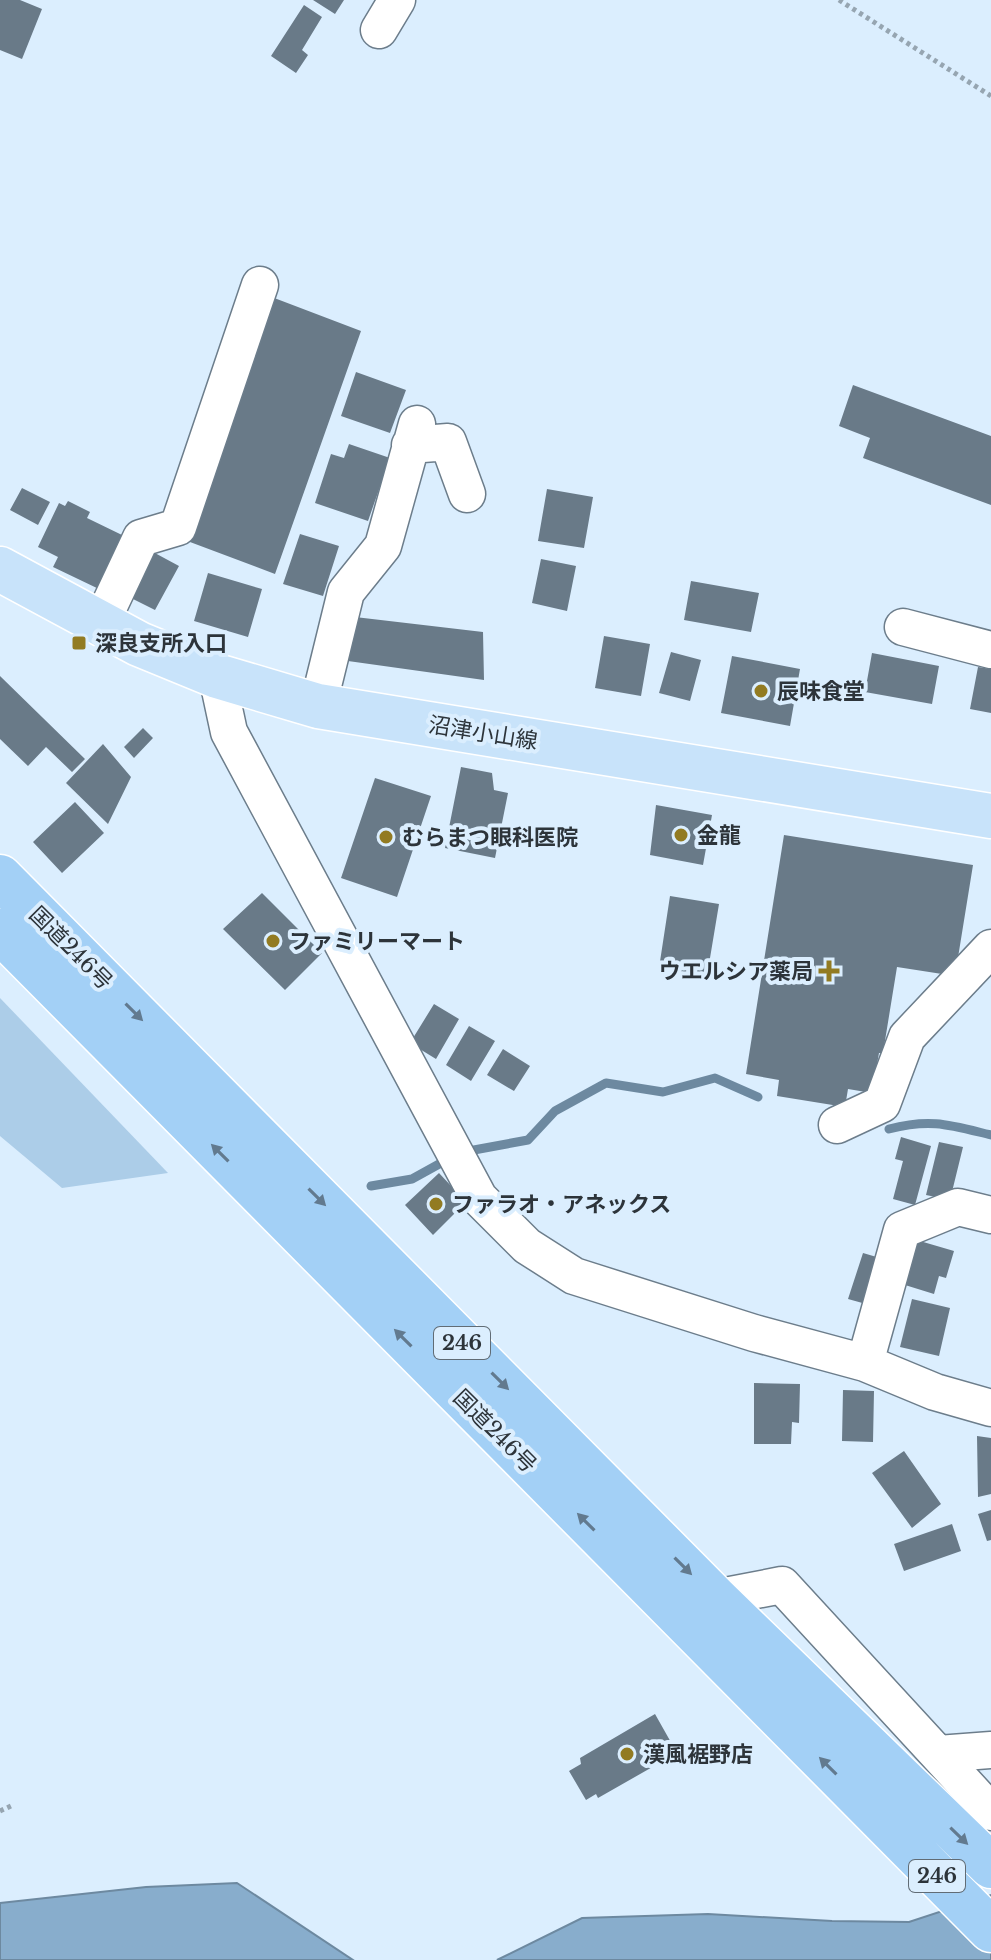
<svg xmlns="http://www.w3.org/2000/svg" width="991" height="1960" viewBox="0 0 991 1960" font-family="'Libre Baskerville','Noto Sans JP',serif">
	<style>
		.green { fill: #accde8 }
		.water { fill: #88adcc; stroke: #6d89a0; stroke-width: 2 }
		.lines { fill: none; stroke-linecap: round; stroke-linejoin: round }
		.stream { stroke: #6d89a0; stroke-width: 9 }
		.building { fill: #697a88 }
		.minor-casing { stroke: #6c7d8b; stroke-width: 39 }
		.major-casing { stroke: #fff; stroke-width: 47 }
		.highway-casing { stroke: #fff; stroke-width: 47 }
		.path { stroke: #96a5b1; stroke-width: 5; stroke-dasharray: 4 4; stroke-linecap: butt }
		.minor { stroke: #fff; stroke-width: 36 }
		.major { stroke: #c8e3fa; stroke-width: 44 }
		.highway { stroke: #a3d0f6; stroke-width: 44 }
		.oneway { fill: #627a8f }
		.poi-dot { fill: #927b22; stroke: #dbeefe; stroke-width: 3 }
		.labels { text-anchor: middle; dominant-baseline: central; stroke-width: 8; stroke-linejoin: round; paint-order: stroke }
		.shield { fill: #dbeefe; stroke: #616c75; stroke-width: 2 }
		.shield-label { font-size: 20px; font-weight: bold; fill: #2d343a }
		.poi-label { font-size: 22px; font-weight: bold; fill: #2d343a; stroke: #dbeefe; text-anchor: start }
		.street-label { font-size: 22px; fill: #2d343a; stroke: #dbeefe }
	</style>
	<rect width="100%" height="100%" fill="#dbeefe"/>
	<path class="green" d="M0 998 168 1173 62 1188 0 1136Z"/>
	<path class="water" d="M237 1883 353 1960H0V1903L146 1887Z
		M991 1895V1960H497L582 1918 708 1914 832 1921 909 1922Z"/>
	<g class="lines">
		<path class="stream" d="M889 1129C931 1118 950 1125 991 1135
			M463 1152 528 1140 555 1111 606 1083 663 1092 715 1078 758 1097
			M371 1186 412 1179 450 1158"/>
	</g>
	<path class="building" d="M0 0H20L42 9 22 59 0 50Z
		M313 0H344L335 14Z
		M304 5 322 17 302 50 308 55 296 73 271 56Z
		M269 296 361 331 275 574 182 539Z
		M356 372 406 390 390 433 341 416Z
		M853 385 991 436V505L863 458 870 438 839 426Z
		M349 444 390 458 368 521 315 503 331 454 344 458Z
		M22 488 50 502 38 525 10 510Z
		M547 489 593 497 584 548 538 541Z
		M68 501 90 512 87 518 122 535 101 590 53 567 58 557 38 547 59 503 65 506Z
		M300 534 339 546 323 596 283 584Z
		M153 552 179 566 155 610 129 597Z
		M541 559 576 566 567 611 532 603Z
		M208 573 262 589 248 637 194 621Z
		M691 581 759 593 751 632 684 620Z
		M355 617 483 632 484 680 348 661Z
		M604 636 650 644 641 696 595 688Z
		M671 652 701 660 690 701 659 693Z
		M872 653 939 666 932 704 865 692Z
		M732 656 800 669 790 726 721 713Z
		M978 667 991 669V713L970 709Z
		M0 676 85 759 72 772 46 747 28 766 0 739Z
		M143 728 153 738 134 758 124 747Z
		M103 744 131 777 108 824 66 783Z
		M461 767 492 773 494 790 508 793 495 858 445 848Z
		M375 778 431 796 397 897 341 878Z
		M75 802 104 833 62 873 33 842Z
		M656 805 712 815 703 865 650 855Z
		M784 835 973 865 955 976 897 967 883 1053H879L872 1093 848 1089 845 1107 777 1096 779 1080 746 1074Z
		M262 893 322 953 285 990 223 929Z
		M670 896 719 904 707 976 659 968Z
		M434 1004 459 1019 436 1059 410 1043Z
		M469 1026 495 1041 471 1081 446 1065Z
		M503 1049 530 1066 514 1091 487 1075Z
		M901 1137 931 1146 915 1205 893 1199 903 1161 895 1159Z
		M939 1142 963 1147 950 1200 926 1195Z
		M439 1173 466 1202 433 1235 405 1205Z
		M913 1239 954 1251 946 1278 939 1276 934 1294 905 1285 912 1261 907 1259Z
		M863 1253 880 1258 866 1304 848 1299Z
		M912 1299 950 1308 939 1356 900 1347Z
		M754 1383 800 1384 799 1423 792 1422 791 1444H754Z
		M843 1390 874 1391 873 1442 842 1441Z
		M977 1436 991 1438V1494L978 1497Z
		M904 1451 941 1504 912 1528 872 1473Z
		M991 1510V1540L987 1541 978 1514Z
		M952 1524 961 1551 904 1571 894 1544Z
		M655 1714 677 1753 598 1798 596 1794 586 1800 569 1771 581 1764 580 1758Z"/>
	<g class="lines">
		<g class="minor-casing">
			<path id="minor" d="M379 30 397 0
				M410 445 448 442 467 494
				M101 623 141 538 178 527 260 285
				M903 627 991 650
				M217 676 229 732 479 1198 527 1246 574 1276 754 1333 865 1363 935 1392 991 1408
				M318 706 346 592 383 546 417 424
				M837 1125 882 1104 907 1037 991 948
				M865 1363 902 1230 958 1207 991 1215
				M715 1598 782 1585 991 1812
				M938 1754 991 1750"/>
		</g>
		<g class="major-casing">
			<path id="major" d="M0 569 139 644 217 676 318 706 991 816"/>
		</g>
		<g class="highway-casing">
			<path id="highway" d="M0 877 715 1598 991 1866
				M0 931 991 1930"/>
		</g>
		<path class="path" d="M839 0 991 96
			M0 1811 13 1805"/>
		<use href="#minor" class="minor"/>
		<use href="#major" class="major"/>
		<use href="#highway" class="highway"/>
	</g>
	<defs><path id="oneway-solid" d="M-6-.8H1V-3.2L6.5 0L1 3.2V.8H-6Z" transform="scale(2)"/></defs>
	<g class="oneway">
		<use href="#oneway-solid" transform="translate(134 1012) rotate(45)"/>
		<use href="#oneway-solid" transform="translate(220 1153) rotate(-135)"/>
		<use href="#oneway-solid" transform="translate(317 1197) rotate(45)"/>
		<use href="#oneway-solid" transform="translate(403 1338) rotate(-135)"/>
		<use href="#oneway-solid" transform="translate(500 1381) rotate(45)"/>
		<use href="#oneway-solid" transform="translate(586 1522) rotate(-135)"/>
		<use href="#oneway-solid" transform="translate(683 1566) rotate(45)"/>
		<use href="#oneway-solid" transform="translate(828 1766) rotate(-135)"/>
		<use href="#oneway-solid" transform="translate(959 1836) rotate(44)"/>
	</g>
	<g class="poi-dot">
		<rect x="71" y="635" width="16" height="16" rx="4"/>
		<circle cx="761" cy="691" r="8"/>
		<circle cx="681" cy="835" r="8"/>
		<circle cx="386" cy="837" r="8"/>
		<circle cx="273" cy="941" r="8"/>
		<path d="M825 959h8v8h8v8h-8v8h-8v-8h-8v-8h8z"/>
		<circle cx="436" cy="1204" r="8"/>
		<circle cx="627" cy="1754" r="8"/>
	</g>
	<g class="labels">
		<g class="shield">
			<rect x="434" y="1327" width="56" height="32" rx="6"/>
			<rect x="909" y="1860" width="56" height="32" rx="6"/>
		</g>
		<g class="shield-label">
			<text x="462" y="1343">246</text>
			<text x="937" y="1876">246</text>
		</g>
		<g class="poi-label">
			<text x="95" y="643">深良支所入口</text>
			<text x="777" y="691">辰味食堂</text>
			<text x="697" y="835">金龍</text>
			<text x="402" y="837">むらまつ眼科医院</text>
			<text x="289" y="941">ファミリーマート</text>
			<text x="813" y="971" text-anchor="end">ウエルシア薬局</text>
			<text x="452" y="1204">ファラオ・アネックス</text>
			<text x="643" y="1754">漢風裾野店</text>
		</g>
		<g class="street-label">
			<text transform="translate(483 733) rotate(9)">沼津小山線</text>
			<text transform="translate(71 948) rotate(45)">国道246号</text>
			<text transform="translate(495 1431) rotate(45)">国道246号</text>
		</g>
	</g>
</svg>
